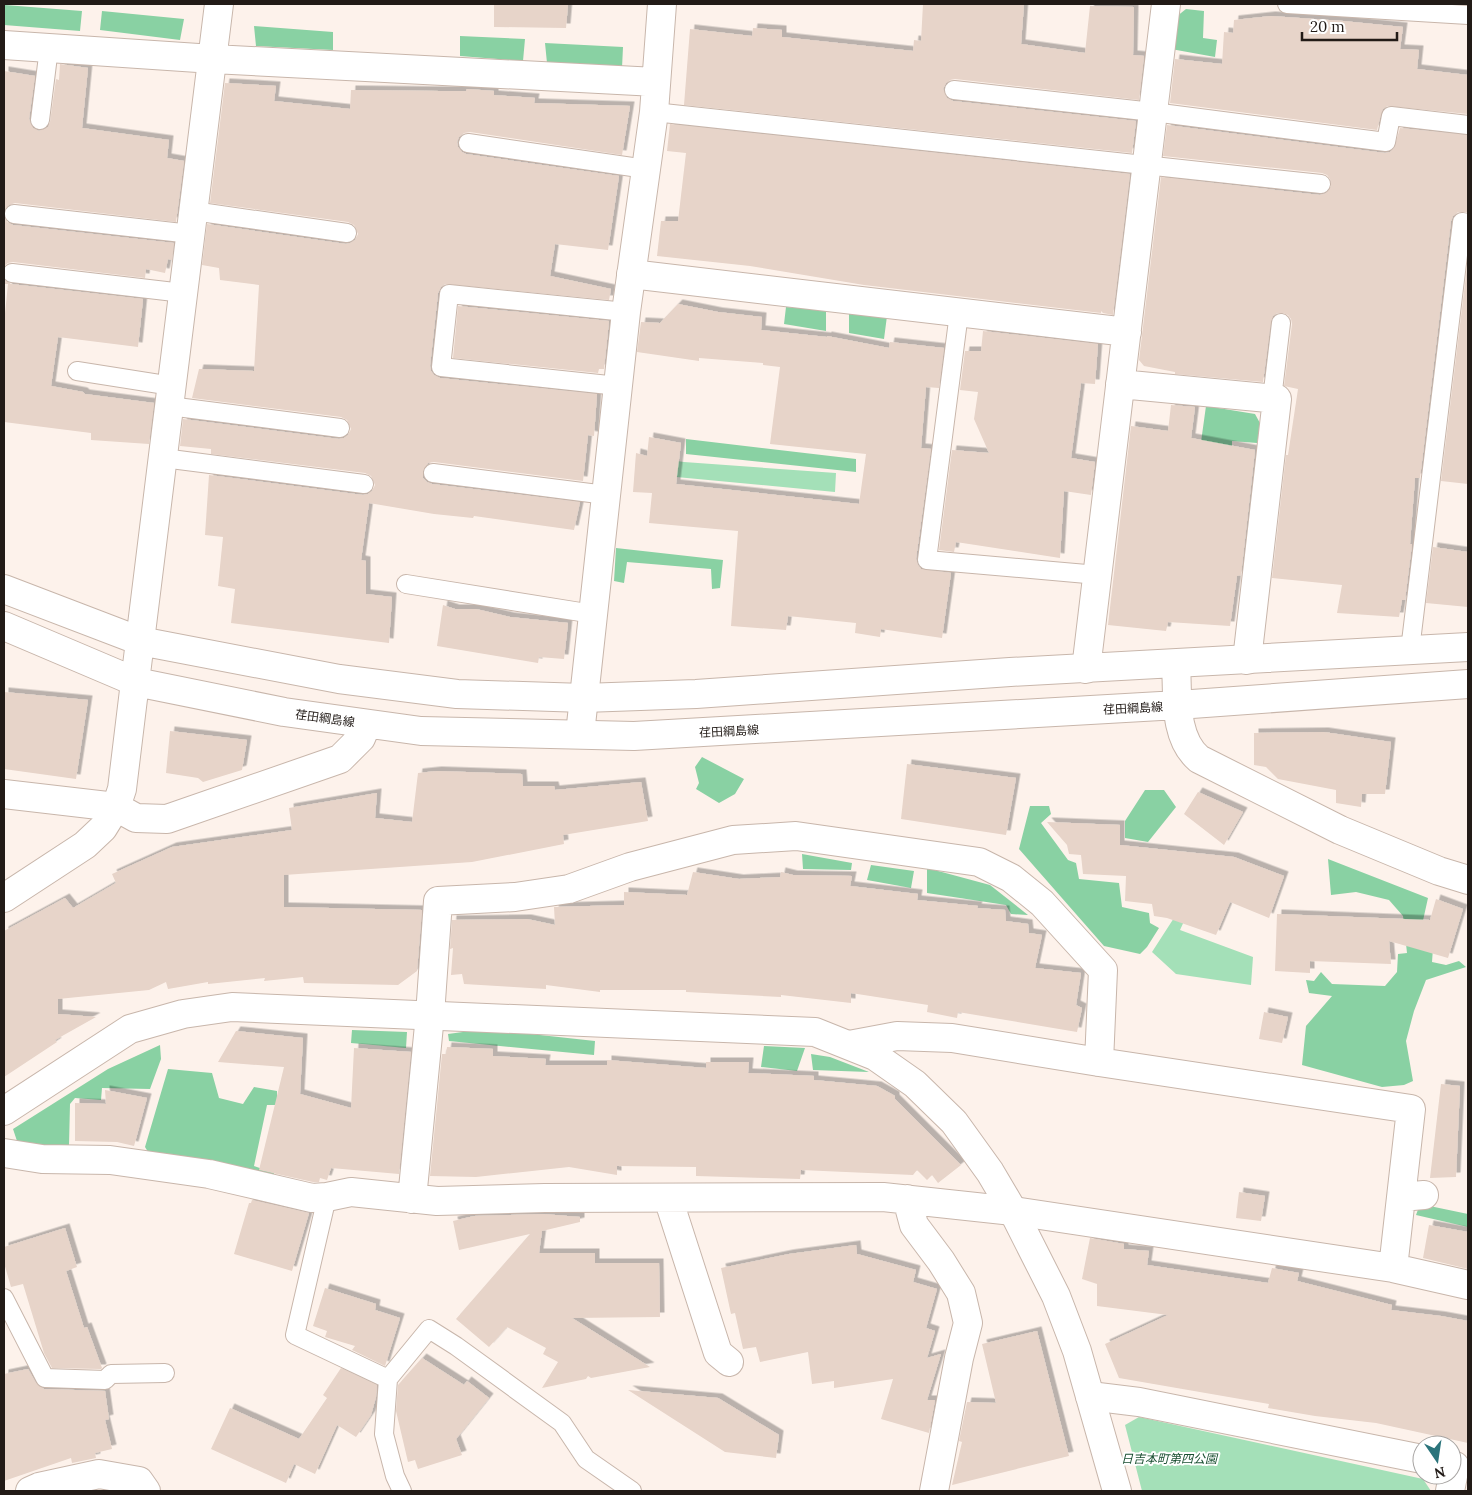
<svg xmlns="http://www.w3.org/2000/svg" width="1472" height="1495" viewBox="0 0 1472 1495" font-family="Lora,'Noto Sans JP',serif">
	<style>
		.green { fill: #a4e0b8 }
		.forest { fill: #89d1a3 }
		.building { fill: #e7d4c9; filter: url(#shadow) }
		.lines { fill: none; stroke-linecap: round; stroke-linejoin: round }
		.lane-casing { stroke: #c8b6ab; stroke-width: 20 }
		.street-casing { stroke: #c8b6ab; stroke-width: 30 }
		.secondary-casing { stroke: #c8b6ab; stroke-width: 30 }
		.lane { stroke: #fff; stroke-width: 18 }
		.street { stroke: #fff; stroke-width: 28 }
		.secondary { stroke: #fff; stroke-width: 28 }
		.labels { text-anchor: middle; dominant-baseline: central; stroke-width: 4; stroke-linejoin: round; paint-order: stroke }
		.street-label { font-size: 12px; fill: #221b17; stroke: #fff }
		.park-label { font-size: 12px; font-style: italic; fill: #184e30; stroke: #fff }
	</style>
	<defs>
		<filter id="shadow"><feDropShadow dx="4.5" dy="-4.5" stdDeviation="0" flood-color="#0004"/></filter>
	</defs>
	<rect width="100%" height="100%" fill="#fdf2eb"/>
	<path class="green" d="M656 458 684 462 836 473 835 492 655 475Z
		M1192 890 1197 893 1180 930 1253 957 1251 985 1176 974 1152 952Z
		M1139 1417 1423 1479 1431 1491H1142L1125 1425Z"/>
	<path class="forest" d="M5 5 82 11 80 31 4 25Z
		M1186 9 1204 11 1203 38 1217 40 1215 57 1171 49 1176 17Z
		M102 11 184 19 180 40 100 30Z
		M254 26 333 32V50L256 46Z
		M460 36 525 39 523 61 460 56Z
		M545 43 623 47 622 68 547 63Z
		M786 307 826 310V331L784 324Z
		M849 314 887 316 884 339 849 333Z
		M1206 406 1255 414 1261 425 1257 443 1232 441V448L1201 442Z
		M686 439 856 459V472L686 454Z
		M616 548 723 560 720 588 712 589 711 569 627 562 624 583 614 581Z
		M702 757 744 779 735 794 719 803 696 789 699 783 695 767Z
		M1145 790H1164L1176 807 1148 842 1125 838V821Z
		M1030 806H1049L1051 814 1041 823 1068 860 1076 863 1079 879 1119 883 1122 907 1149 913 1150 923 1159 928 1147 947 1140 954 1104 946 1019 849Z
		M802 854 852 863 851 870 803 869Z
		M1328 859 1428 898 1418 943 1433 948 1432 962 1446 965 1459 961 1466 967 1426 980 1414 1011 1406 1041 1413 1081 1404 1085 1382 1087 1302 1065 1306 1026 1332 996 1309 993 1306 980 1314 981 1321 972 1332 984 1385 986 1397 972 1398 954 1407 953 1403 916 1389 900 1356 892 1331 895Z
		M871 865 914 871 911 888 867 880Z
		M927 868 990 885 1028 915 1011 914 1006 905 927 893Z
		M485 1029 595 1041 594 1055 449 1041 448 1034Z
		M352 1030 407 1032 406 1048 351 1043Z
		M160 1045 161 1059 150 1089 102 1088 101 1100 75 1098 70 1104 69 1145 109 1149 108 1154 18 1144 13 1129 108 1069Z
		M764 1046 805 1048 797 1071 761 1067Z
		M811 1054 830 1057 869 1072 813 1070Z
		M168 1069 212 1073 219 1098 243 1104 254 1087 277 1091V1105H267L254 1166 274 1173 273 1178 153 1160 145 1147Z
		M1420 1204 1468 1214V1227L1416 1215Z"/>
	<path class="building" d="M494 4H568L566 28 494 27Z
		M923 4H1024L1021 44 1085 53 1090 6 1134 7 1133 55 1144 56 1139 100 955 79 950 80 946 83 943 89 947 98 953 101 1136 121 1132 153 684 105 690 29 752 36 753 28 782 30V37L913 51 914 40 921 41Z
		M1271 16 1343 21 1403 27 1400 49 1419 50 1417 69 1468 75V114L1387 106 1383 109 1381 114 1377 130 1170 103 1175 59 1222 64 1224 32 1233 33 1234 20Z
		M60 64 88 68 82 128 169 140 167 158 184 161 176 222 15 203 9 205 4 212V71L35 76 29 119 33 128 39 131 48 127 50 122 56 79 59 80Z
		M225 83 276 86 274 101 350 109 351 90 439 91H466L467 89 494 91V95L535 98 534 103 630 106 622 155 470 132 464 133 459 137 457 142 458 147 462 152 466 154 619 176 608 250 555 244 550 276 611 289 609 300 445 284 441 287 438 293 430 366 431 371 434 375 440 378 597 394 594 436 588 435 583 481 434 462 428 463 423 471V478L427 482 432 484 580 502 574 530 474 516 473 518 434 514 369 503 361 560 366 561V594L392 597 389 643 231 623 235 589 218 586 223 537 205 535 209 475 363 495 368 494 372 491 375 485 371 476 365 473 211 454V449L180 446 183 419 339 439 344 438 348 435 351 429 347 420 341 417 192 398 199 369 254 371 259 285 220 280 219 268 202 265 207 224 346 244 350 243 355 240 358 234 354 225 348 222 210 203Z
		M670 124 1130 174 1113 315 1103 313 1101 311V313L864 285 750 266 657 256 661 221H678L686 153 667 151Z
		M1167 125 1385 153 1390 152 1394 148 1400 128 1468 135V212H1458L1453 216 1451 221 1420 478H1415L1410 544H1412L1405 600H1402L1399 617 1337 613 1342 585 1272 578 1286 455H1288L1298 389 1284 386 1292 324 1291 319 1288 315 1283 313H1277L1273 316 1271 321 1263 382 1175 374V372L1144 366 1139 360 1161 177 1320 195 1326 193 1331 186 1330 179 1327 175 1322 173 1163 156Z
		M4 215 7 222 13 225 174 243 172 260 168 259 165 273 146 269 145 278 13 262 8 263 4 266Z
		M1468 259V484L1441 481Z
		M4 279 11 284 143 299 138 347 58 337 51 386 83 392 85 394 154 403 149 444 91 440V433L4 422V323L8 284H4Z
		M678 304 718 312 762 317 761 330 827 337V336L889 348 890 342 944 348 939 388 926 387 921 448 931 449 916 559 918 565 921 569 951 573 942 638 881 629 880 637 855 633 856 623 788 616 786 630 731 626 738 531 649 523 652 493 633 492 636 453 647 456 649 437 681 443 676 484 859 504 866 454 770 444 780 367 763 365V363L699 358V361L637 352 641 322 660 323Z
		M458 306 609 321 604 369H599L598 373 453 358Z
		M983 331 1098 344 1095 384 1081 383 1071 458 1095 462 1091 495 1064 491 1060 558 956 542 954 552 939 550 952 450 989 453 974 419 978 392 960 390 965 351H981Z
		M1171 405 1195 407 1191 438 1255 450 1241 575 1237 576 1230 626 1168 622 1166 631 1108 625 1131 426 1168 431Z
		M1433 547 1468 552V607L1426 603Z
		M443 605 455 609H476L510 617 568 623 564 659 539 657 538 663 437 646Z
		M4 692 88 700 76 779 4 769Z
		M170 731 247 740 242 770 203 782 198 778 166 773Z
		M1324 732 1391 742 1385 794H1362L1361 807 1336 803V790L1278 779 1266 767 1254 765V733Z
		M907 764 1016 778 1006 835 901 819Z
		M437 771 522 774 523 786H554L555 790 641 782 648 821 563 835 564 844 472 862 284 875V907L422 910 417 971 398 985 304 983 303 977 264 981 265 978 208 984V982L168 989 166 982 149 990 58 999V1014L96 1017 55 1040 57 1042 4 1077V931L65 898 73 908 116 883 112 874 172 847 292 830 289 808 377 793 375 818 412 822 418 773Z
		M1198 792 1243 812 1224 845 1184 814Z
		M1047 822 1120 825V845L1234 857 1284 876 1269 918 1230 902 1216 935 1167 918 1154 916 1152 904 1125 901 1126 876 1083 874 1081 855 1069 854 1067 845Z
		M693 872 739 879 780 877 781 872 793 875 852 876 850 886 918 894 917 900 978 906 977 908 1005 910 1006 921 1028 924 1029 933 1042 935 1035 968 1081 973 1076 1005 1082 1008 1077 1032 958 1012 957 1018 927 1012 928 1005 851 993V1003L781 995V997L686 992V990H600V992L546 985V989L464 984 462 974 451 975 453 948 450 949 452 920 527 919 555 925 554 907 624 905V892L687 895Z
		M1436 899 1463 909 1448 958 1389 941 1391 964 1310 961V973L1275 971 1277 914 1430 920Z
		M1264 1012 1288 1017 1282 1043 1259 1039Z
		M236 1031 303 1038 300 1094 351 1108 354 1048 411 1052 399 1174 331 1168 327 1180 320 1178 319 1182H313L259 1170 284 1067 218 1062Z
		M447 1047 493 1049V1056L546 1059 545 1065H607V1060L706 1068V1062H749L748 1073 814 1076V1080L877 1086 895 1096V1099L961 1165 938 1183 932 1175 927 1180 917 1170 913 1175 801 1170 800 1179 696 1176V1167L617 1166V1175L569 1167 476 1177 430 1176 442 1054H446Z
		M1441 1084 1460 1086 1456 1177 1430 1178Z
		M105 1090 147 1098 134 1146 117 1142 75 1141V1103L106 1104Z
		M1239 1192 1265 1196 1261 1221 1236 1218Z
		M252 1200 309 1213 292 1271 234 1254 249 1203H251Z
		M543 1214 580 1217V1222L542 1231 539 1253H595V1263H659L660 1317 572 1318 650 1367 591 1378 588 1376 586 1379 542 1388 558 1362 543 1354 546 1348 507 1327 489 1347 456 1319 530 1234 459 1250 453 1221 474 1216Z
		M1429 1225 1468 1232V1269L1423 1258Z
		M65 1228 77 1267 66 1271 84 1328 87 1327 102 1368 101 1369 52 1368 44 1353 23 1284 11 1287 4 1263V1247Z
		M1090 1238 1124 1244V1249L1149 1251 1147 1265 1268 1283 1272 1268 1299 1273 1297 1281 1392 1305 1391 1310 1441 1316 1468 1321V1443L1376 1423 1315 1416 1268 1408 1269 1404 1119 1378 1105 1344 1168 1315 1097 1306V1284L1082 1279Z
		M856 1245 857 1254 916 1270 913 1282 937 1289 926 1328 935 1331 927 1358 941 1354 927 1400H935L929 1433 881 1419 893 1379 834 1388V1381L812 1384 808 1352 760 1362 756 1347 743 1349 735 1313 731 1314 721 1268 789 1254Z
		M325 1288 376 1304 375 1310 400 1318 385 1366 352 1350 355 1346 325 1337 327 1331 313 1326Z
		M1037 1331 1069 1456 952 1485 962 1442 959 1441 967 1402 996 1403 982 1344Z
		M422 1358 464 1385 467 1381 489 1398 456 1439 462 1455 418 1469 415 1460 408 1462 396 1411 398 1385Z
		M341 1368 377 1385 376 1397 371 1415 356 1437 337 1425 315 1474 294 1464 286 1483 211 1449 230 1408 299 1439 327 1398 323 1395Z
		M28 1369 36 1383 44 1389 105 1391 109 1419 105 1420 112 1449 95 1453 96 1458 72 1463 71 1458 4 1481V1374Z
		M628 1390 718 1398 779 1435 776 1458 725 1452Z"/>
	<g class="lines">
		<g class="lane-casing">
			<path id="lane" d="M1287 4 1468 15
				M954 90 1153 112 1386 142 1391 116 1468 125
				M654 112 1321 184
				M40 120 49 48
				M468 143 646 169
				M193 211 347 233
				M14 214 191 234
				M12 273 183 293
				M959 313 927 560 1098 575
				M77 371 172 386
				M618 386 441 367 449 294 626 312
				M1272 399 1281 323
				M169 406 340 428
				M163 458 364 484
				M433 473 606 495
				M406 584 593 614
				M1410 650 1462 222 1468 223
				M327 1197 295 1335 388 1379
				M4 1298 45 1378 105 1380 111 1374 165 1373
				M402 1491 395 1476 384 1434 388 1379 429 1329 456 1346 562 1423 586 1459 632 1491"/>
		</g>
		<g class="street-casing">
			<path id="street" d="M4 45 213 59 656 82
				M631 274 1127 332
				M1120 384 1277 399 1247 660
				M140 641 219 4
				M1086 669 1166 4
				M580 734 626 312 654 112 662 4
				M4 794 116 807
				M849 1045 897 1036 952 1038 1099 1062 1411 1109 1393 1268
				M4 1153 42 1159 110 1160 209 1174 312 1198 327 1197 351 1192 437 1201 545 1198 883 1197 1013 1211 1393 1268 1468 1285
				M1401 1197 1424 1195
				M668 1198 718 1353 729 1362
				M412 1199 430 1015 438 901 515 897 569 889 630 867 733 840 796 836 979 862 1011 878 1042 903 1103 970 1099 1062
				M907 1199 914 1225 941 1261 961 1293 968 1323 959 1358 934 1491
				M1090 1396 1139 1402 1422 1459
				M30 1491 39 1487 99 1474 139 1481 146 1491
				M1450 1491 1455 1466"/>
		</g>
		<g class="secondary-casing">
			<path id="secondary" d="M4 589 140 641 339 679 457 694 584 698 696 694 1010 672 1468 647
				M4 626 136 682 284 712 421 731 634 736 1178 705 1468 684
				M1176 664C1178 694 1173 737 1199 759L1340 830 1439 871 1468 880
				M116 807 136 818 167 819 340 759 361 738 367 724
				M4 898 85 845 103 828 116 807 122 789 140 641
				M4 1111 130 1029 183 1014 232 1007 815 1032 875 1056 915 1084 954 1122 990 1172 1013 1211 1056 1296 1077 1351 1117 1491"/>
		</g>
		<use href="#lane" class="lane"/>
		<use href="#street" class="street"/>
		<use href="#secondary" class="secondary"/>
	</g>
	<g class="labels">
		<g class="street-label">
			<text transform="translate(1133 708) rotate(-3)">荏田綱島線</text>
			<text transform="translate(325 718) rotate(8)">荏田綱島線</text>
			<text transform="translate(729 731) rotate(-3)">荏田綱島線</text>
		</g>
		<g class="park-label">
			<text x="1169" y="1458">日吉本町第四公園</text>
		</g>
	</g>
	<rect width="1472" height="1495" fill="none" stroke="#221b17" stroke-width="10"/>
	<g transform="translate(1437 1460) rotate(167)"><circle r="24" fill="#ffffff" stroke="#a7a4a2"/>
	<path d="M0-4L9 19L0 12L-9 19Z" fill="#2b747b"/>
	<text y="-8" font-size="14" font-weight="bold" text-anchor="middle" fill="#221b17">N</text>
	</g>
	<path d="M1302 32v8h95v-8" fill="none" stroke="#221b17" stroke-width="2.5"/>
	<text x="1310" y="32" font-size="15" fill="#221b17" stroke="#ffffff" stroke-width="4" paint-order="stroke">20 m</text>
</svg>
